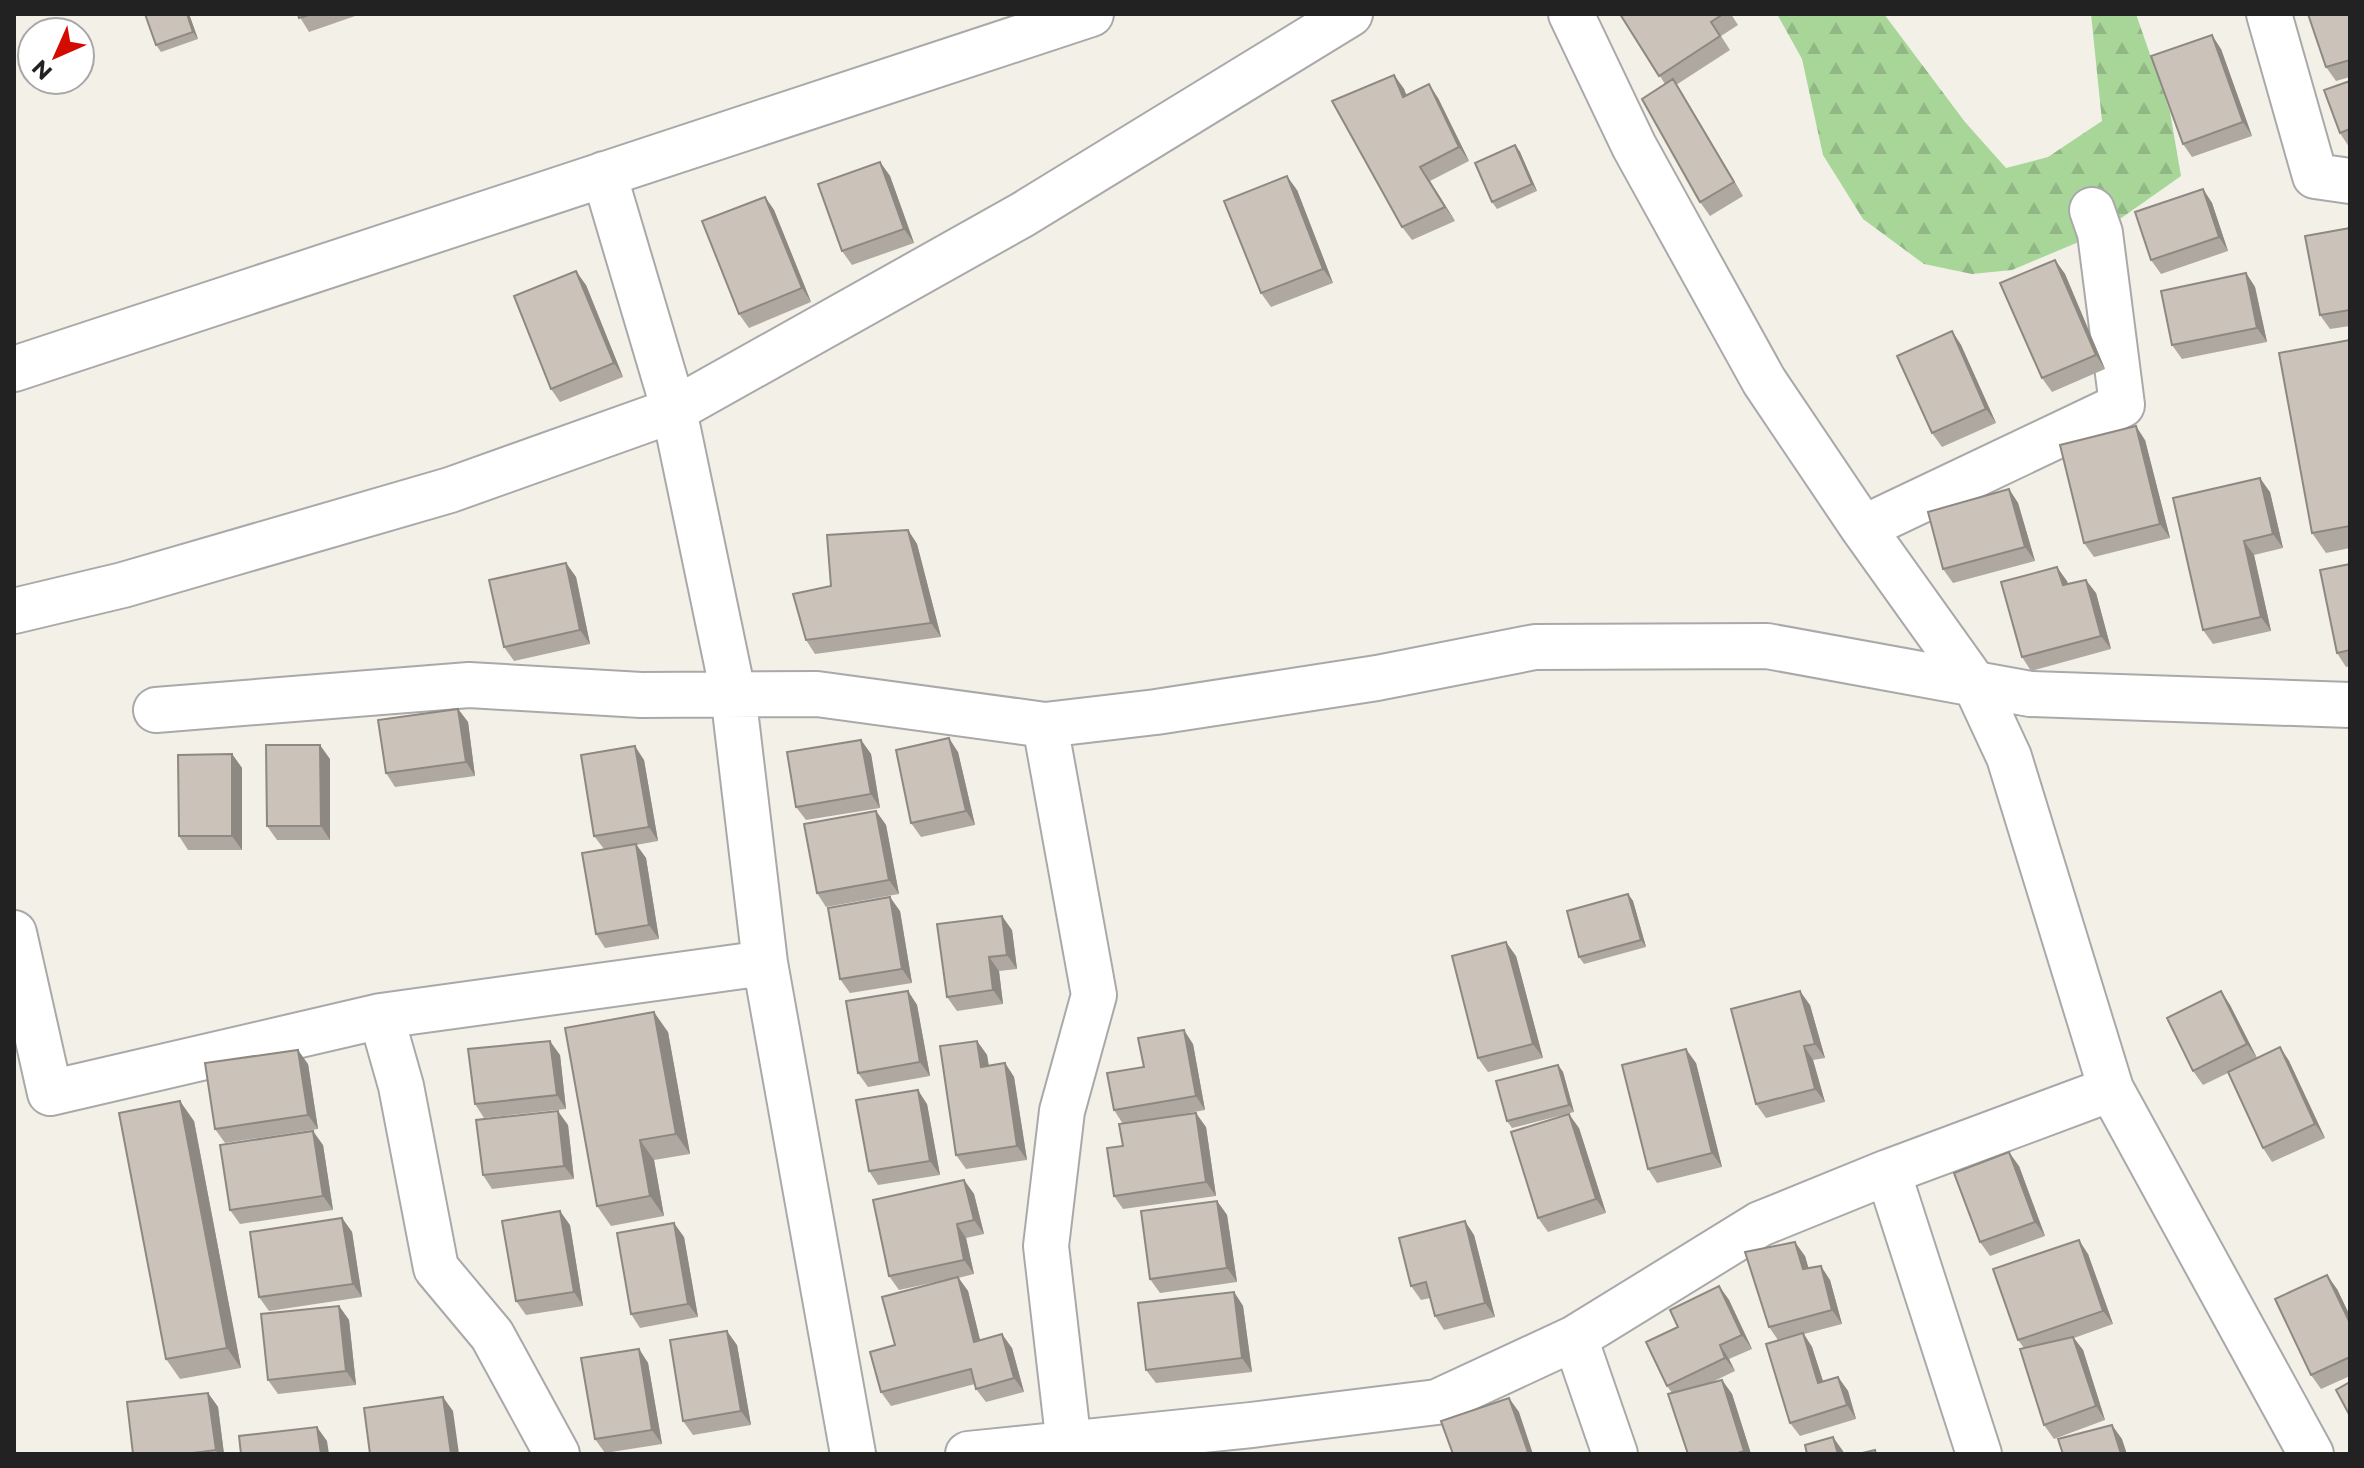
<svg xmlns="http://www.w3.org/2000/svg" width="2364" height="1468" viewBox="0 0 2364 1468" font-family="Montserrat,sans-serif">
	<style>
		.forest { fill: url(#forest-firs) }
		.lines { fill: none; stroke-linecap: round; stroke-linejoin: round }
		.street-casing { stroke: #a9a9a9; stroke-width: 48 }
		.street { stroke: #fff; stroke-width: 44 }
		.wall { fill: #afa8a0 }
		.shaded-wall { fill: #8e8882 }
		.building { fill: #cbc3ba; stroke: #8e8882; stroke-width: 2 }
	</style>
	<defs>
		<pattern id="forest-firs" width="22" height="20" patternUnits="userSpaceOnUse" patternTransform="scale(2)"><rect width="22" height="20" fill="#a8d699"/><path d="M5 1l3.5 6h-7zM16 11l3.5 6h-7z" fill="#90b784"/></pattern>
	</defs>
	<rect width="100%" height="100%" fill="#f3f0e8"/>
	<path class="forest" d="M1777 14H1884L1965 122 2006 168 2048 157 2102 121 2091 14H2136L2170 112 2181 176 2100 233 2012 270 1972 274 1924 264 1863 219 1823 155 1802 59Z"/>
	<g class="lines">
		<g class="street-casing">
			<path id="street" d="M1571 14 1634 146 1764 381 1863 528 1976 686 2009 757 2111 1089 2311 1454
				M2269 14 2315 176 2350 181
				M604 174 674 410 733 693 765 963 853 1454
				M14 369 1091 14
				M1863 528 2122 405 2100 233 2092 210
				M14 611 123 585 450 490 674 410 1022 215 1350 14
				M156 710 469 685 641 695 817 694 1045 725 1156 712 1377 678 1535 647 1767 646 2030 694 2350 705
				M1045 725 1094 995 1062 1111 1046 1246 1070 1454
				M14 933 50 1093 381 1016
				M1888 1172 1979 1454
				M1575 1338 1615 1454
				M557 1454 492 1335 436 1268 401 1086 381 1016 765 963
				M968 1454 1251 1425 1437 1402 1575 1338 1760 1224 1888 1172 2111 1089"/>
		</g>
		<use href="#street" class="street"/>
	</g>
	<path class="wall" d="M145 14H189L198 39 161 52 156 45Z
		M298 14H361L309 32Z
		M1620 14H1731L1738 25 1721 36 1730 50 1676 85 1743 196 1710 216 1700 202 1665 84Z
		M2350 14V77L2336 81 2326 67Z
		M2221 49 2252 136 2192 157 2183 144Z
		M1394 75 1404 89 1406 95 1438 98 1469 161 1430 181 1455 221 1412 240 1402 227Z
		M2350 81V147H2349L2340 133Z
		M1515 145 1520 152 1537 191 1497 209 1492 202Z
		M880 162 890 176 914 243 852 265 842 251Z
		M2203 189 2212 203 2228 251 2161 274 2151 260Z
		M1297 190 1333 283 1271 307 1261 293Z
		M765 197 774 210 811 302 749 328 739 314Z
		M2350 228V326L2330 329 2320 315Z
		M2055 260 2065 274 2105 369 2052 392 2042 378Z
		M2246 273 2255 287 2267 342 2182 359 2172 345Z
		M586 285 623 377 560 402 551 389Z
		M1952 331 1961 345 1996 423 1942 447 1932 433Z
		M2350 340V548L2326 553 2312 533Z
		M2145 440 2170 538 2094 557 2084 543Z
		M2009 489 2018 503 2035 561 1953 583 1943 569Z
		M2270 492 2283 548 2254 555 2271 631 2213 644 2203 630 2173 498Z
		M908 530 917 544 941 637 815 654 806 640Z
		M566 563 576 577 590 644 514 661 504 647Z
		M2350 564V666L2346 667 2337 653Z
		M2067 581 2068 584 2096 593 2111 649 2031 671 2022 657Z
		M458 709 468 722 475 776 395 787 386 773Z
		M861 740 871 754 880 808 806 820 796 807Z
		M958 752 975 825 921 837 911 823Z
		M232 754 242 768V850H188L179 836Z
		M330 759V840H277L267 826Z
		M644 760 658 841 636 845 646 858 659 939 605 948 596 934 604 849 594 836Z
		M876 811 886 825 899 894 826 907 817 893Z
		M1628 894 1633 901 1646 947 1584 964 1579 957Z
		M900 911 912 983 850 993 840 979Z
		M1012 930 1017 969 999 971 1003 1004 957 1011 947 997Z
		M1516 956 1543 1058 1488 1072 1478 1058Z
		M908 991 917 1005 930 1076 868 1087 858 1073Z
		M2221 991 2230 1005 2257 1058 2280 1047 2289 1061 2325 1138 2272 1162 2263 1148 2228 1073 2203 1085 2193 1071Z
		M1810 1005 1825 1058 1813 1060 1825 1102 1766 1118 1756 1104Z
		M668 1032 690 1154 654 1160 664 1216 611 1226 597 1206Z
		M977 1041 987 1055 989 1066 1005 1063 1014 1077 1027 1160 966 1169 956 1155Z
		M1193 1044 1205 1110 1144 1121 1206 1127 1216 1196 1123 1209 1114 1196 1123 1146V1124L1114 1110 1144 1067Z
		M560 1055 566 1109 484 1118 475 1104Z
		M1696 1063 1722 1167 1657 1183 1648 1169Z
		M308 1064 318 1129 225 1143 215 1129Z
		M1558 1065 1563 1072 1574 1112 1512 1128 1507 1121Z
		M927 1104 940 1175 878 1185 869 1171Z
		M194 1121 241 1368 180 1379 166 1359Z
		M568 1125 574 1179 492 1189 483 1175Z
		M1579 1128 1606 1213 1548 1232 1538 1218Z
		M323 1145 333 1210 240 1224 230 1210Z
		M2019 1166 2045 1236 1990 1256 1980 1242Z
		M964 1180 974 1194 984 1234 966 1238 974 1274 958 1278 968 1291 980 1340 1012 1348 1024 1392 986 1402 976 1389 975 1384 891 1406 881 1392 895 1345 945 1280 899 1290 889 1276Z
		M1217 1201 1227 1215 1237 1282 1160 1293 1150 1279Z
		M342 1218 352 1232 362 1297 269 1311 259 1297Z
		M570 1225 583 1306 526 1315 516 1301Z
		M1474 1235 1495 1317 1444 1330 1435 1316 1430 1298 1421 1300 1411 1286Z
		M684 1237 698 1317 640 1328 631 1314Z
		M2088 1254 2113 1324 2074 1338 2083 1350 2105 1420 2054 1439 2044 1425 2024 1348 2018 1340Z
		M1805 1256 1808 1268 1830 1280 1842 1324 1804 1334 1812 1347 1823 1381 1838 1377 1848 1391 1856 1419 1800 1436 1790 1423 1778 1340 1769 1327Z
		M1719 1286 1729 1300 1752 1349 1729 1359 1735 1371 1710 1383 1722 1380 1732 1394 1751 1454H1688L1672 1393 1667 1386 1678 1327Z
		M2337 1289 2350 1316V1376L2321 1389 2311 1375Z
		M1234 1292 1243 1306 1252 1372 1156 1383 1146 1370Z
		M339 1306 349 1320 356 1385 278 1394 268 1380Z
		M737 1345 751 1425 693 1435 683 1421Z
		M639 1349 648 1363 662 1444 605 1453 595 1439Z
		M208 1393 218 1407 224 1454H133Z"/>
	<path class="shaded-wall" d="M187 14H189L198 39 193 32Z
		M2212 35 2221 49 2252 136 2243 122Z
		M1394 75 1404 89 1413 111 1403 97Z
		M1673 79 1682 93 1743 196 1734 182Z
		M1429 84 1438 98 1469 161 1459 147Z
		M1515 145 1520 152 1537 191 1532 184Z
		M880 162 890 176 914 243 904 229Z
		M1420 167 1430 181 1455 221 1445 207Z
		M1287 176 1297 190 1333 283 1323 269Z
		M2203 189 2212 203 2228 251 2219 237Z
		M765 197 774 210 811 302 802 288Z
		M2055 260 2065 274 2105 369 2096 355Z
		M576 271 586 285 623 377 614 363Z
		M2246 273 2255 287 2267 342 2257 328Z
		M1952 331 1961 345 1996 423 1986 409Z
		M2136 426 2145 440 2170 538 2160 524Z
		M2260 478 2270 492 2283 548 2273 534Z
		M2009 489 2018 503 2035 561 2025 547Z
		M908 530 917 544 941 637 931 623Z
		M2244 541 2254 555 2271 631 2261 617Z
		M566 563 576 577 590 644 580 630Z
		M2057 567 2067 581 2072 599 2063 585Z
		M2086 580 2096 593 2111 649 2101 636Z
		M458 709 468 722 475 776 466 762Z
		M949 738 958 752 975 825 966 811Z
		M861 740 871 754 880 808 871 794Z
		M320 745 330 759V840L321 826Z
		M635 746 644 760 658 841 649 827Z
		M232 754 242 768V850L232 836Z
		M876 811 886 825 899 894 889 880Z
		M636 844 646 858 659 939 649 925Z
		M1628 894 1633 901 1646 947 1641 940Z
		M890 897 900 911 912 983 902 969Z
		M1002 916 1012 930 1017 969 1007 955Z
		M1506 942 1516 956 1543 1058 1533 1044Z
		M989 957 999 971 1003 1004 993 990Z
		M908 991 917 1005 930 1076 920 1062Z
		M1800 991 1810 1005 1825 1058 1815 1044Z
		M2221 991 2230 1005 2257 1058 2247 1044Z
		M654 1012 668 1032 690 1154 676 1134Z
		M1184 1030 1193 1044 1205 1110 1196 1096Z
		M550 1041 560 1055 566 1109 557 1095Z
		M977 1041 987 1055 991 1081 981 1067Z
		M1804 1046 1813 1060 1825 1102 1815 1089Z
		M2280 1047 2289 1061 2325 1138 2315 1124Z
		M1686 1049 1696 1063 1722 1167 1712 1153Z
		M298 1050 308 1064 318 1129 308 1115Z
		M1005 1063 1014 1077 1027 1160 1017 1146Z
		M1558 1065 1563 1072 1574 1112 1569 1105Z
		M918 1090 927 1104 940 1175 930 1161Z
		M180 1101 194 1121 241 1368 227 1348Z
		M558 1111 568 1125 574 1179 564 1166Z
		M1196 1113 1206 1127 1216 1196 1206 1182Z
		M1569 1114 1579 1128 1606 1213 1596 1199Z
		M313 1131 323 1145 333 1210 323 1196Z
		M640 1140 654 1160 664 1216 650 1196Z
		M2009 1152 2019 1166 2045 1236 2035 1222Z
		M964 1180 974 1194 984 1234 974 1220Z
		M1217 1201 1227 1215 1237 1282 1227 1268Z
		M560 1211 570 1225 583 1306 574 1292Z
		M342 1218 352 1232 362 1297 353 1284Z
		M1465 1221 1474 1235 1495 1317 1485 1303Z
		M674 1223 684 1237 698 1317 688 1304Z
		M957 1224 966 1238 974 1274 964 1260Z
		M2079 1240 2088 1254 2113 1324 2103 1311Z
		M1795 1242 1805 1256 1813 1283 1803 1269Z
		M1821 1266 1830 1280 1842 1324 1832 1310Z
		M2327 1275 2337 1289 2350 1316V1323Z
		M958 1277 968 1291 984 1356 974 1342Z
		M1719 1286 1729 1300 1752 1349 1742 1335Z
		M1234 1292 1243 1306 1252 1372 1242 1358Z
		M339 1306 349 1320 356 1385 346 1371Z
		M727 1331 737 1345 751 1425 741 1411Z
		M1803 1333 1812 1347 1828 1397 1818 1383Z
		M1002 1334 1012 1348 1024 1392 1014 1378Z
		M2073 1337 2083 1350 2105 1420 2096 1406Z
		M1720 1345 1729 1359 1735 1371 1725 1358Z
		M639 1349 648 1363 662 1444 652 1430Z
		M1838 1377 1848 1391 1856 1419 1847 1405Z
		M1722 1380 1732 1394 1751 1454H1747L1744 1451Z
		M208 1393 218 1407 224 1454H218L216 1450Z
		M443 1397 453 1411 459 1454H451Z
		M1509 1398 1519 1412 1533 1454H1529L1528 1452Z
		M2112 1425 2122 1439 2127 1454H2121Z
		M317 1427 327 1441 329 1454H321Z
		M1833 1437 1843 1451 1844 1454H1838Z"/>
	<path class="building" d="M145 14H187L193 32 156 45Z
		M298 14H312L299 18Z
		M1620 14H1723L1711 22 1720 36 1659 76Z
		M2308 14H2350V60L2326 67Z
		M2212 35 2243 122 2183 144 2151 56Z
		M1394 75 1403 97 1429 84 1459 147 1420 167 1445 207 1402 227 1332 101Z
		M1673 79 1734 182 1700 202 1642 99Z
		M2350 81V129L2340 133 2324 90Z
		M1515 145 1532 184 1492 202 1475 163Z
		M880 162 904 229 842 251 818 184Z
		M1287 176 1323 269 1261 293 1224 201Z
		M2203 189 2219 237 2151 260 2135 212Z
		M765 197 802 288 739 314 702 221Z
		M2350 228V310L2320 315 2305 236Z
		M2055 260 2096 355 2042 378 2000 283Z
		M576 271 614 363 551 389 514 296Z
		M2246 273 2257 328 2172 345 2161 291Z
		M1952 331 1986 409 1932 433 1897 356Z
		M2350 340V526L2312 533 2279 353Z
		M2136 426 2160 524 2084 543 2060 445Z
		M2260 478 2273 534 2244 541 2261 617 2203 630 2173 498Z
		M2009 489 2025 547 1943 569 1928 512Z
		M908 530 931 623 806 640 793 594 831 586 827 535Z
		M566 563 580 630 504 647 489 580Z
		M2350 564V650L2337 653 2320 570Z
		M2057 567 2063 585 2086 580 2101 636 2022 657 2001 582Z
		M458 709 466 762 386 773 378 720Z
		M949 738 966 811 911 823 896 750Z
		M861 740 871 794 796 807 787 752Z
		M266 745H320L321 826H267Z
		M635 746 649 827 594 836 581 755Z
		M232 754V836H179L178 755Z
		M876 811 889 880 817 893 804 824Z
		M636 844 649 925 596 934 582 853Z
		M1628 894 1641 940 1579 957 1567 911Z
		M890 897 902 969 840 979 828 908Z
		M1002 916 1007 955 989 957 993 990 947 997 937 924Z
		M1506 942 1533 1044 1478 1058 1452 956Z
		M908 991 920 1062 858 1073 846 1001Z
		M1800 991 1815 1044 1804 1046 1815 1089 1756 1104 1731 1009Z
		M2221 991 2247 1044 2193 1071 2167 1018Z
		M654 1012 676 1134 640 1140 650 1196 597 1206 565 1028Z
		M1184 1030 1196 1096 1114 1110 1107 1073 1144 1067 1138 1038Z
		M550 1041 557 1095 475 1104 468 1049Z
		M977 1041 981 1067 1005 1063 1017 1146 956 1155 940 1046Z
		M2280 1047 2315 1124 2263 1148 2228 1072Z
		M1686 1049 1712 1153 1648 1169 1622 1065Z
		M298 1050 308 1115 215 1129 205 1063Z
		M1558 1065 1569 1105 1507 1121 1496 1081Z
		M918 1090 930 1161 869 1171 856 1100Z
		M180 1101 227 1348 166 1359 119 1113Z
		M558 1111 564 1166 483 1175 476 1120Z
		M1196 1113 1206 1182 1114 1196 1107 1148 1123 1146 1119 1124Z
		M1569 1114 1596 1199 1538 1218 1511 1132Z
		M313 1131 323 1196 230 1210 220 1145Z
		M2009 1152 2035 1222 1980 1242 1954 1173Z
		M964 1180 974 1220 957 1224 964 1260 889 1276 873 1200Z
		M1217 1201 1227 1268 1150 1279 1141 1211Z
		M560 1211 574 1292 516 1301 502 1221Z
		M342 1218 353 1284 259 1297 250 1232Z
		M1465 1221 1485 1303 1435 1316 1426 1282 1411 1286 1399 1238Z
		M674 1223 688 1304 631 1314 617 1233Z
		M2079 1240 2103 1311 2018 1340 1993 1269Z
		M1795 1242 1803 1269 1821 1266 1832 1310 1769 1327 1745 1252Z
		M2327 1275 2350 1323V1357L2311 1375 2275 1299Z
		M958 1277 974 1342 1002 1334 1014 1378 976 1389 971 1369 881 1392 870 1352 895 1345 882 1297Z
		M1719 1286 1742 1335 1720 1345 1725 1358 1667 1386 1646 1342 1678 1327 1670 1310Z
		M1234 1292 1242 1358 1146 1370 1138 1303Z
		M339 1306 346 1371 268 1380 261 1314Z
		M727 1331 741 1411 683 1421 670 1340Z
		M1803 1333 1818 1383 1838 1377 1847 1405 1790 1423 1766 1344Z
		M2073 1337 2096 1406 2044 1425 2020 1349Z
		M639 1349 652 1430 595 1439 581 1358Z
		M1722 1380 1744 1451 1735 1454H1688L1668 1394Z
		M2350 1382V1416L2336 1390Z
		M208 1393 216 1450 185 1454H133L127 1402Z
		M443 1397 451 1454H370L364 1408Z
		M1509 1398 1528 1452 1523 1454H1453L1441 1421Z
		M2112 1425 2121 1454H2063L2058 1439Z
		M317 1427 321 1454H241L239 1436Z
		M1833 1437 1838 1454H1807L1805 1445Z
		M1875 1450 1876 1454H1858Z"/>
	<rect width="2364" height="1468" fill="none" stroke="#222222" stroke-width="32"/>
	<g transform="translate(56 56) rotate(225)"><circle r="38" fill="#ffffff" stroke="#a7a7a7" stroke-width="2"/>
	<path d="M0-6L14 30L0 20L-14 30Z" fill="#d40b00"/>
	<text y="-12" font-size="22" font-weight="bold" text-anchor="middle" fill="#222222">N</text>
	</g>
</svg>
